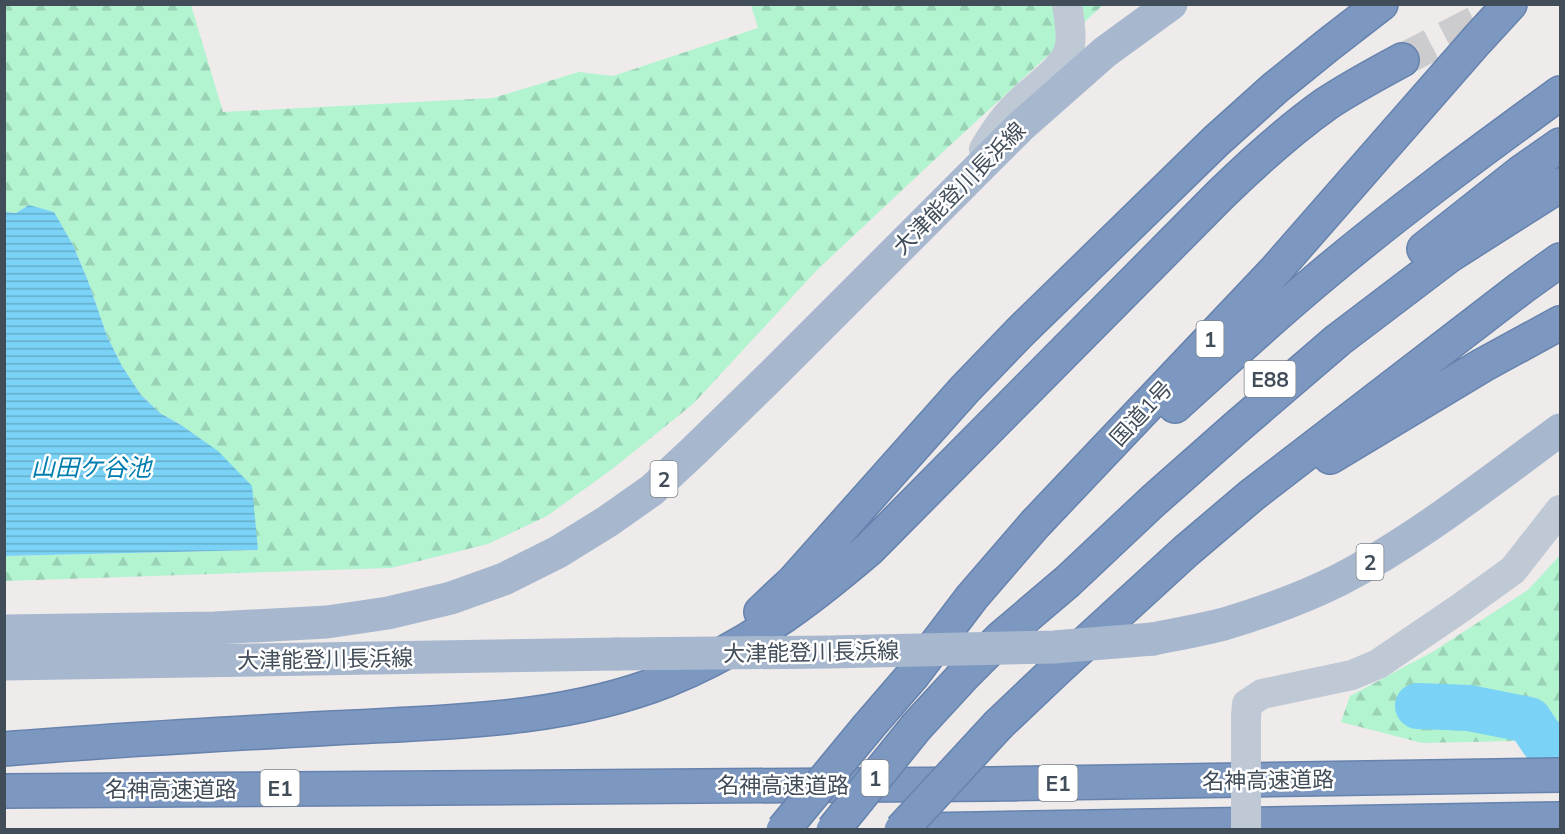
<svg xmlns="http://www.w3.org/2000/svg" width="1565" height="834" viewBox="0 0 1565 834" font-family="Mulish,'Noto Sans JP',sans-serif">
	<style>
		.forest { fill: url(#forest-firs) }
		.water { fill: url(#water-rules) }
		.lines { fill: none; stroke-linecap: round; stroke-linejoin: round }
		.river { stroke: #7ad2f6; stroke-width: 46 }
		.highway-tunnel { stroke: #cccbce; stroke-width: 33; stroke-dasharray: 33 16; stroke-linecap: butt }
		.highway-casing { stroke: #6783ad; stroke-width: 36 }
		.minor { stroke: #bfc9d5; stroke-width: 30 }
		.major { stroke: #a7b8ce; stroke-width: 33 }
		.highway { stroke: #7c98c1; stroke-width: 33 }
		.highway-bridge-casing { stroke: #6783ad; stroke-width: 36; stroke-linecap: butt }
		.minor-bridge { stroke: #bfc9d5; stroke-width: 30 }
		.major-bridge { stroke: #a7b8ce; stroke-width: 33 }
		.highway-bridge { stroke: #7c98c1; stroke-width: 33 }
		.labels { text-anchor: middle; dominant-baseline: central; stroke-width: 5; stroke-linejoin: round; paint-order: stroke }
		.shield { fill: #fff; stroke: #7b828c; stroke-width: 1.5 }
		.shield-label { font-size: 21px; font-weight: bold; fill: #424d5a }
		.street-label { font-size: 22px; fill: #424d5a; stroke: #fff }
		.water-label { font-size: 24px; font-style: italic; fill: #007daf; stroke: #fff }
	</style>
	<defs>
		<pattern id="forest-firs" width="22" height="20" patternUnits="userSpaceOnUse" patternTransform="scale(1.5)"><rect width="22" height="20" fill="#b2f3d0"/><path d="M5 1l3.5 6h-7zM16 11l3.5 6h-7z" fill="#9ad2b5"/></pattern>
		<pattern id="water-rules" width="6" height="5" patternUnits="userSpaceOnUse" patternTransform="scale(1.5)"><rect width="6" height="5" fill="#7ad2f6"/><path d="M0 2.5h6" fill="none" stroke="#66adca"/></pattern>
	</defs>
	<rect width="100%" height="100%" fill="#efebeb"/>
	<path class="forest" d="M5 5H191L223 112 493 98 579 72 613 76 758 28 751 5H1103L945 150 816 271 693 404 611 470 547 516 488 544 391 568 5 581 4 556 258 550 181 425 160 413 141 395 122 366 107 336 88 281 73 245 54 213 29 205 16 213 5 212Z
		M1560 555V740L1422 743 1341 722 1350 696 1434 651 1528 590Z"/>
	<path class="water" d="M29 205 54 212 73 245 88 281 107 336 122 366 141 395 160 413 181 425 218 451 252 486 258 550 5 556V212L16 213Z"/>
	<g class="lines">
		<path class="river" d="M1418 706 1469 708 1529 720 1543 741"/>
		<path class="highway-tunnel" d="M1402 60 1507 6"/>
		<g class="highway-casing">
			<path id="highway" d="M1424 249 1520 173 1560 145
				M1175 406C1222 363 1269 320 1318 279 1396 213 1478 153 1560 93
				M1330 457 1483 365 1560 323
				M761 612 794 581 965 389 1021 331 1216 141 1275 88 1328 45 1381 4
				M999 724 1056 670 1186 551 1252 495 1521 288 1560 260
				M917 726 964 675 1001 638 1068 581 1153 501 1239 425 1338 340 1450 255 1560 185
				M868 727 912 676 972 597 1035 524 1274 272 1477 40 1510 4
				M4 749C114 740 223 734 333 728 444 722 562 722 667 680 744 649 806 603 869 549L1221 194C1254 162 1288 131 1326 104 1350 88 1376 74 1402 60
				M4 791 992 784 1560 775
				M920 830 1560 819"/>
		</g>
		<path class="minor" d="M984 149C994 132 1006 114 1021 101 1036 86 1065 69 1070 46 1072 33 1069 17 1067 4
			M1246 717 1247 704 1262 694 1352 675 1378 664 1459 609 1513 570 1560 510"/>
		<path class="major" d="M4 631 215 628 327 622 388 613 451 598 504 579 558 552 608 521 652 490 695 450 776 371 1020 127 1105 52 1171 4
			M1153 639C1177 634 1201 630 1224 624 1261 613 1305 597 1339 580 1418 539 1489 482 1560 430
			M4 664 617 654"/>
		<use href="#highway" class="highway"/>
		<g class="highway-bridge-casing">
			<path id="highway-bridge" d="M783 830 868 727
				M833 830 917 726
				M901 830 999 724"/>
		</g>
		<path class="minor-bridge" d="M1246 830V717"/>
		<path class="major-bridge" d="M617 654 829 652 1054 647 1153 639"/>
		<use href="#highway-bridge" class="highway-bridge"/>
	</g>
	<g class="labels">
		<g class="shield">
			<rect x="1196.5" y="321" width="27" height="36" rx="4.5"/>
			<rect x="1244.5" y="361" width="51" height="36" rx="4.5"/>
			<rect x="650.5" y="461" width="27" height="36" rx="4.5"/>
			<rect x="1356.5" y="544" width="27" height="36" rx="4.5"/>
			<rect x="861.5" y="760" width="27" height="36" rx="4.5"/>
			<rect x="1038.5" y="765" width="39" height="36" rx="4.5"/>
			<rect x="260.5" y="770" width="39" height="36" rx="4.5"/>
		</g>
		<g class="shield-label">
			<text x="1210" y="339">1</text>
			<text x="1270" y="379">E88</text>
			<text x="664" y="479">2</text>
			<text x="1370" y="562">2</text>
			<text x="875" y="778">1</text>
			<text x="1058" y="783">E1</text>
			<text x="280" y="788">E1</text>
		</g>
		<g class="street-label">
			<text transform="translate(959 188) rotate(-45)">大津能登川長浜線</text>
			<text transform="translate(1141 413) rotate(-47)">国道1号</text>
			<text transform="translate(811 652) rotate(-1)">大津能登川長浜線</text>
			<text transform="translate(325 659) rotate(-1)">大津能登川長浜線</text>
			<text transform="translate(1268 780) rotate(-1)">名神高速道路</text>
			<text x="783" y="785">名神高速道路</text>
			<text x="171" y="789">名神高速道路</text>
		</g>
		<g class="water-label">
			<text x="91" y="467">山田ケ谷池</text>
		</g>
	</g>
	<rect width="1565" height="834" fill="none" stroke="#424d5a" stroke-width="12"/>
</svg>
